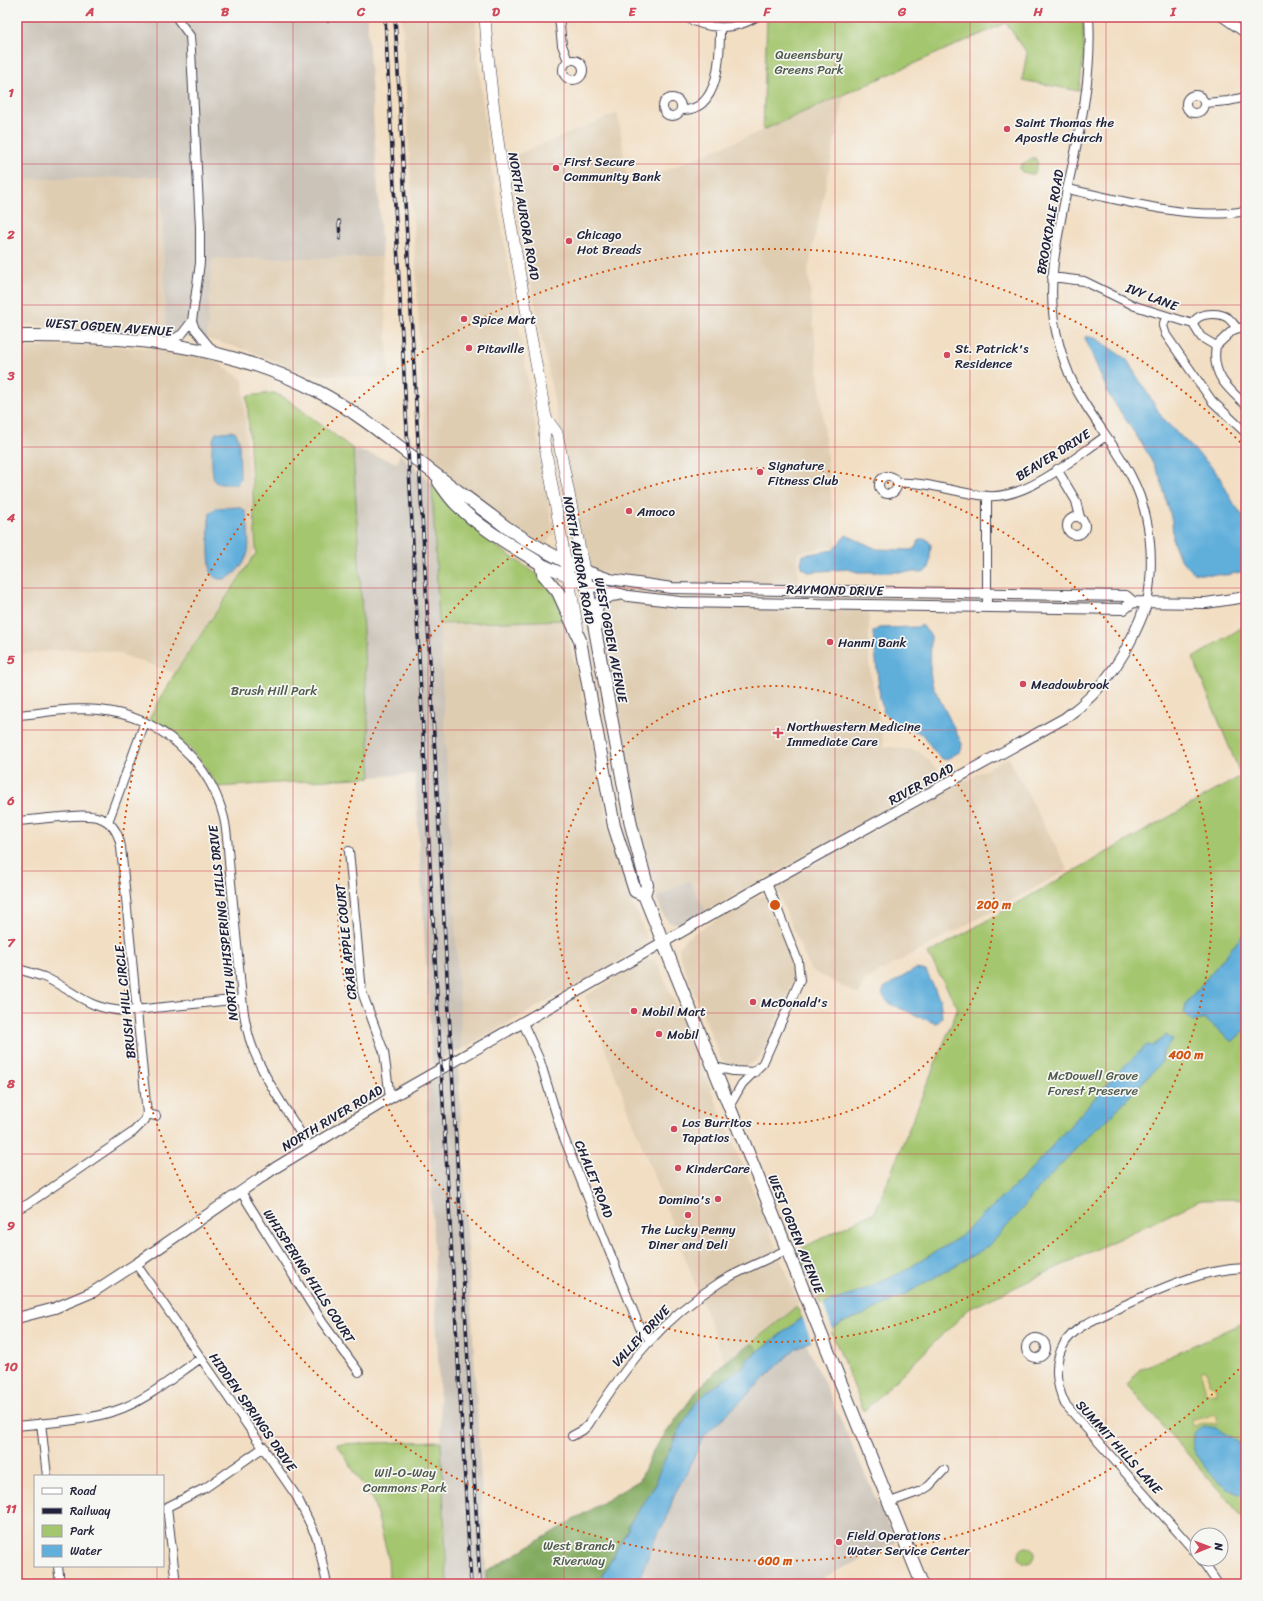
<svg xmlns="http://www.w3.org/2000/svg" width="1263" height="1601" viewBox="0 0 1263 1601" font-family="Sriracha,sans-serif">
	<style>
		.built { fill: #dfcdb2 }
		.industrial { fill: #cbc3b8 }
		.green { fill: #a4c66e; stroke: #637454 }
		.forest { fill: #83ab61; stroke: #52664e }
		.sand { fill: #eeda9e; stroke: #887e6c }
		.water { fill: #61afdb; stroke: #42688b }
		.pier { fill: #f2dec3 }
		.lines { fill: none; stroke-linecap: round; stroke-linejoin: round }
		.minor-casing { stroke: #413e4f; stroke-width: 10 }
		.tertiary-casing { stroke: #413e4f; stroke-width: 12 }
		.secondary-casing { stroke: #413e4f; stroke-width: 12 }
		.primary-casing { stroke: #413e4f; stroke-width: 14 }
		.minor { stroke: #fff; stroke-width: 8 }
		.tertiary { stroke: #fff; stroke-width: 10 }
		.secondary { stroke: #fff; stroke-width: 11 }
		.primary { stroke: #fff; stroke-width: 12 }
		.rail-casing { stroke: #22223b; stroke-width: 3.5 }
		.rail { stroke: #f6f6f2; stroke-width: 2; stroke-dasharray: 6; stroke-linecap: butt }
		.grid { fill: none; stroke: #d1495b; stroke-width: 1; stroke-opacity: 0.55 }
		.ring { fill: none; stroke: #d45411; stroke-width: 2; stroke-dasharray: 2 4 }
		.poi-dot { fill: #d1495b; stroke: #f6f6f2; stroke-width: 1.5 }
		.labels { text-anchor: middle; dominant-baseline: central; stroke-width: 3.5; stroke-linejoin: round; paint-order: stroke }
		.park-label { font-size: 13px; fill: #505b4d; stroke: #f6f6f2 }
		.poi-label { font-size: 13px; fill: #22223b; stroke: #f6f6f2; text-anchor: start }
		.street-label { font-size: 13px; fill: #22223b; stroke: #f6f6f2 }
		.centre { fill: #d45411; stroke: #f6f6f2; stroke-width: 2 }
		.ring-label { font-size: 12px; text-anchor: middle; font-weight: bold; fill: #d45411; stroke: #f6f6f2; stroke-width: 3.5; stroke-linejoin: round; paint-order: stroke }
		.neatline { fill: none; stroke: #d1495b; stroke-width: 1.5 }
		.grid-label { font-size: 13px; text-anchor: middle; font-weight: bold; fill: #d1495b }
	</style>
	<rect width="100%" height="100%" fill="#f6f6f2"/>
	<filter id="ink" filterUnits="userSpaceOnUse"><feTurbulence type="fractalNoise" baseFrequency=".025" numOctaves="2"/><feDisplacementMap in="SourceGraphic" scale="8" xChannelSelector="R" yChannelSelector="G"/><feConvolveMatrix kernelMatrix="1 2 1 2 8 2 1 2 1" color-interpolation-filters="sRGB"/></filter>
	<filter id="wash" filterUnits="userSpaceOnUse"><feTurbulence type="fractalNoise" baseFrequency=".012" numOctaves="4" result="noise"/><feDisplacementMap in="SourceGraphic" scale="16" xChannelSelector="R" yChannelSelector="G"/><feGaussianBlur stdDeviation="0.9" result="paint"/><feColorMatrix in="noise" values="0 0 0 0 0 0 0 0 0 0 0 0 0 0 0 0 0 1.4 0 .05"/><feComposite in="paint" operator="in"/></filter>
	<g filter="url(#wash)">
		<rect width="100%" height="100%" fill="#f2dec3"/>
		<path class="built" d="M402 17H476L477 47 487 141 554 534 544 545 504 521 426 459Z
			M845 93 808 270 836 545 798 553V586L675 585 614 576 591 569 586 564 584 553 514 196 509 158 618 113 628 186 763 130Z
			M161 177 166 335 145 331 17 324V179Z
			M382 257 389 378 305 374 250 351 207 339 212 259Z
			M83 345 165 349 212 358 243 380 254 552 175 673 111 651 67 649 17 655V347Z
			M616 600 666 606 869 610V664L884 746 919 751 946 778 706 911 689 880 656 898 650 882 629 790 624 743 600 621V614L605 602Z
			M565 620 593 746 611 837 626 886 647 939 642 948 462 1049 439 624Z
			M1008 757 1068 870 866 979 859 995 810 970 775 886Z
			M763 896 768 901 794 965 795 978 760 1057 747 1067 741 1069 729 1066 721 1059 680 957 679 947 685 939 694 933 756 897Z
			M648 959 654 960 659 966 751 1185 798 1302 797 1307 725 1362 585 996Z"/>
		<path class="industrial" d="M17 17H367L382 257 212 259 207 339 166 335 161 177 17 179Z
			M353 449 398 463 399 454 432 483 462 1049 432 1064 415 774 371 777Z
			M689 880 706 911 683 924 669 922 664 916 656 898Z
			M458 1066 486 1572V1584H447L427 1084Z
			M806 1343 896 1543 824 1577 827 1584H637L656 1536 665 1522 675 1493 685 1476 703 1437 796 1348Z"/>
		<path class="green" d="M767 17H1083L1084 53 1079 91 1022 80 1027 53 1006 23 763 130Z
			M1032 158H1035L1038 162 1035 173 1032 174 1022 172 1020 168 1021 165Z
			M274 393 287 399 353 449 371 777 217 787C200 755 181 737 149 719L175 673 256 553 247 396Z
			M432 483 467 522 490 542 541 577 553 592 565 620 439 624Z
			M1246 625V1199L1201 1200 969 1309 864 1411 798 1250 875 1212 958 1008 928 954 1241 776 1193 658Z
			M797 1307 802 1318 758 1352 750 1344Z
			M1246 1323V1521L1127 1385 1140 1369 1241 1324Z
			M441 1441 447 1584H389L388 1556 374 1503 337 1444Z
			M1019 1555a8 8 0 1 1 16 0a8 8 0 1 1-16 0Z"/>
		<path class="forest" d="M750 1344 755 1346 758 1352 748 1359 742 1368 708 1391 695 1404 674 1440V1443L667 1455 653 1489 628 1526V1529L598 1584H486V1572L640 1480 652 1452 699 1388 725 1362Z"/>
		<path class="sand" d="M1203 1370 1208 1372 1209 1383 1216 1388V1393L1205 1394V1388L1201 1373Z
			M1214 1414 1217 1417 1218 1424 1201 1423 1195 1426 1192 1425 1193 1418 1197 1419 1199 1416 1206 1417Z"/>
		<path class="water" d="M1086 336 1097 339 1127 360 1163 419 1213 468 1220 478 1234 504 1246 520V571L1226 575 1203 574 1193 572 1180 559 1173 541 1172 521 1160 477 1144 447 1109 395 1085 338Z
			M231 431 236 433 239 440 240 479 237 484H221L215 482C211 474 210 439 216 433Z
			M239 507 244 510C248 515 247 523 248 530 248 538 250 547 247 555 244 566 223 590 212 574 208 568 208 521 210 513L216 508Z
			M846 535 877 549 910 550 914 549 920 539H927L931 545 929 568 923 572H857L848 569 808 572 802 567 801 562 803 555 833 550Z
			M921 624 931 636 930 672 932 684 962 744 961 751 945 760 938 756 922 734 892 721 884 713 880 698 873 632 880 628 918 627Z
			M1246 931V1029L1232 1042 1205 1019 1193 1022 1184 1013 1187 1002Z
			M916 969 926 971 940 1000 942 1017 937 1023 932 1022 890 1004 882 995 884 988Z
			M1166 1035 1173 1040 1162 1053V1062L1105 1122 1090 1134 1040 1186 1019 1213 989 1246 904 1295 863 1315 841 1323 821 1337 796 1348 703 1437 685 1476 675 1493 665 1522 656 1536 637 1584H598L628 1529V1526L657 1483 656 1479 663 1464 680 1429 695 1404 708 1391 742 1368 748 1359 798 1321 831 1301 858 1293 904 1271 960 1237 1028 1173 1118 1072 1147 1045 1153 1046Z
			M1204 1426 1216 1428 1246 1447V1496C1222 1494 1169 1438 1204 1426Z"/>
		<path class="pier" d="M823 1304 833 1331 822 1339 812 1343 802 1316Z"/>
	</g>
	<g filter="url(#ink)">
		<g class="lines">
			<g class="minor-casing">
				<path id="minor" d="M559 17 562 45 568 61
					M686 17C708 30 734 31 756 17
					M1089 17C1093 79 1078 139 1065 199 1057 240 1048 279 1054 321 1059 349 1068 377 1083 401 1099 427 1118 450 1131 476 1151 514 1155 561 1147 602
					M1222 17 1246 34
					M563 70a10 10 0 1 1 20 0a10 10 0 1 1-20 0Z
					M1186 104a9 9 0 1 1 18 0a9 9 0 1 1-18 0Z
					M663 107a9 9 0 1 1 18 0a9 9 0 1 1-18 0Z
					M1205 103 1228 101 1246 97
					M681 110C720 112 720 55 720 28
					M1067 189C1123 200 1189 221 1246 211
					M1052 277 1084 281 1135 306 1193 324
					M1166 317 1163 326 1166 335 1212 401 1246 433
					M192 321 195 329 214 352
					M1193 324 1201 337 1216 346C1211 374 1227 388 1246 405
					M1193 324C1197 312 1219 312 1228 318 1232 321 1234 325 1237 328
					M167 343 182 334 192 321 200 263V227L191 50 190 36 176 17
					M1216 346 1233 330 1246 326
					M1057 469 1076 501 1080 517
					M879 485a9 9 0 1 1 18 0a9 9 0 1 1-18 0Z
					M898 483C929 481 957 494 988 496 1028 499 1075 457 1106 436
					M1067 526a9 9 0 1 1 18 0a9 9 0 1 1-18 0Z
					M987 607V496
					M17 715C44 713 72 707 99 710 159 716 209 759 224 818 228 835 228 854 230 872 233 903 236 935 239 966 241 987 242 1009 247 1029 256 1070 288 1111 309 1147
					M17 821C32 820 46 818 61 817 89 814 115 812 121 847L147 1114 145 1120 133 1132 28 1204 17 1209
					M108 822 145 722
					M349 851 362 992 384 1052 390 1098
					M17 969C26 971 35 974 44 977 77 992 86 1009 125 1011L242 999
					M523 1023 540 1061 562 1133 640 1328 650 1340
					M714 1067 733 1071 755 1072
					M730 1105 742 1084 763 1063 800 980 798 961 767 883
					M147 1114 156 1116
					M241 1192 323 1323 359 1372
					M136 1264 297 1497 317 1538 327 1584
					M1026 1348a10 10 0 1 1 20 0a10 10 0 1 1-20 0Z
					M41 1423 47 1476
					M17 1426C52 1422 90 1421 123 1408 152 1396 176 1375 201 1358
					M572 1436 583 1430 588 1425C626 1365 661 1319 722 1281 743 1269 766 1260 788 1249
					M890 1502 921 1491 929 1486 944 1470
					M167 1507 176 1584
					M163 1509 205 1488 264 1447
					M1197 1554 1065 1404C1056 1385 1053 1363 1064 1344 1075 1326 1096 1319 1114 1310 1155 1291 1200 1269 1246 1268
					M1201 1559 1218 1584
					M58 1566 60 1584"/>
			</g>
			<g class="tertiary-casing">
				<path id="tertiary" d="M584 570 610 579 672 588 1126 596 1133 602
					M586 584 628 596 680 602 1124 609 1133 602 1206 603 1246 597
					M599 622 597 609 600 602 611 596 619 595
					M17 1318 55 1308 93 1292 136 1264 275 1168 390 1098 767 883 1065 718C1106 689 1130 650 1147 602"/>
			</g>
			<g class="secondary-casing">
				<path id="secondary" d="M485 17C494 152 522 284 546 418L544 441 578 630
					M546 418 557 433 584 570
					M541 564 586 584"/>
			</g>
			<g class="primary-casing">
				<path id="primary" d="M17 336C122 335 222 342 317 391 352 409 383 434 414 458 445 482 476 504 506 527 531 544 556 558 584 570L631 825 647 885 644 895 922 1584
					M439 482C444 489 449 497 456 504 480 528 512 546 541 564L543 574 558 592 580 640 614 826 635 891 644 895"/>
			</g>
			<use href="#minor" class="minor"/>
			<use href="#tertiary" class="tertiary"/>
			<use href="#secondary" class="secondary"/>
			<use href="#primary" class="primary"/>
			<g class="rail-casing">
				<path id="rail" d="M328 17V21
					M385 17 440 1051 471 1584
					M395 17 480 1584
					M339 221 340 239"/>
			</g>
			<use href="#rail" class="rail"/>
		</g>
	</g>
	<path class="grid" d="M157 17V1476M293 17V1584M428 17V1584M564 17V1584M699 17V1584M835 17V1584M970 17V1584M1106 17V1584M17 164H1246M17 305H1246M17 447H1246M17 588H1246M17 730H1246M17 871H1246M17 1013H1246M17 1154H1246M17 1296H1246M17 1437H1246M157 1566V1584"/>
	<g class="ring">
		<circle cx="775" cy="905" r="219"/>
		<circle cx="775" cy="905" r="437"/>
		<path d="M1243 1365A656 656 0 1 1 1243 445"/>
	</g>
	<g class="poi-dot">
		<circle cx="1007" cy="129" r="4"/>
		<circle cx="556" cy="168" r="4"/>
		<circle cx="569" cy="241" r="4"/>
		<circle cx="464" cy="319" r="4"/>
		<circle cx="469" cy="348" r="4"/>
		<circle cx="947" cy="355" r="4"/>
		<circle cx="760" cy="472" r="4"/>
		<circle cx="629" cy="511" r="4"/>
		<circle cx="830" cy="642" r="4"/>
		<circle cx="1023" cy="684" r="4"/>
		<path d="M776 727h4v4h4v4h-4v4h-4v-4h-4v-4h4z"/>
		<circle cx="753" cy="1002" r="4"/>
		<circle cx="634" cy="1011" r="4"/>
		<circle cx="659" cy="1034" r="4"/>
		<circle cx="674" cy="1129" r="4"/>
		<circle cx="678" cy="1168" r="4"/>
		<circle cx="718" cy="1199" r="4"/>
		<circle cx="688" cy="1215" r="4"/>
		<circle cx="839" cy="1542" r="4"/>
	</g>
	<g class="labels">
		<g class="park-label">
			<text x="809" y="54">Queensbury<tspan x="809" dy="15">Greens Park</tspan></text>
			<text x="274" y="690">Brush Hill Park</text>
			<text x="1093" y="1075">McDowell Grove<tspan x="1093" dy="15">Forest Preserve</tspan></text>
			<text x="405" y="1472">Wil-O-Way<tspan x="405" dy="15">Commons Park</tspan></text>
			<text x="579" y="1545">West Branch<tspan x="579" dy="15">Riverway</tspan></text>
		</g>
		<g class="poi-label">
			<text x="1015" y="122">Saint Thomas the<tspan x="1015" dy="15">Apostle Church</tspan></text>
			<text x="564" y="161">First Secure<tspan x="564" dy="15">Community Bank</tspan></text>
			<text x="577" y="234">Chicago<tspan x="577" dy="15">Hot Breads</tspan></text>
			<text x="472" y="319">Spice Mart</text>
			<text x="477" y="348">Pitaville</text>
			<text x="955" y="348">St. Patrick's<tspan x="955" dy="15">Residence</tspan></text>
			<text x="768" y="465">Signature<tspan x="768" dy="15">Fitness Club</tspan></text>
			<text x="637" y="511">Amoco</text>
			<text x="838" y="642">Hanmi Bank</text>
			<text x="1031" y="684">Meadowbrook</text>
			<text x="787" y="726">Northwestern Medicine<tspan x="787" dy="15">Immediate Care</tspan></text>
			<text x="761" y="1002">McDonald's</text>
			<text x="642" y="1011">Mobil Mart</text>
			<text x="667" y="1034">Mobil</text>
			<text x="682" y="1122">Los Burritos<tspan x="682" dy="15">Tapatios</tspan></text>
			<text x="686" y="1168">KinderCare</text>
			<text x="710" y="1199" text-anchor="end">Domino's</text>
			<text x="688" y="1229" text-anchor="middle">The Lucky Penny<tspan x="688" dy="15">Diner and Deli</tspan></text>
			<text x="847" y="1535">Field Operations<tspan x="847" dy="15">Water Service Center</tspan></text>
		</g>
		<g class="street-label">
			<text transform="translate(524 216) rotate(80)">NORTH AURORA ROAD</text>
			<text transform="translate(1050 222) rotate(-80)">BROOKDALE ROAD</text>
			<text transform="translate(1152 297) rotate(21)">IVY LANE</text>
			<text transform="translate(109 327) rotate(4)">WEST OGDEN AVENUE</text>
			<text transform="translate(1053 455) rotate(-32)">BEAVER DRIVE</text>
			<text transform="translate(579 560) rotate(80)">NORTH AURORA ROAD</text>
			<text transform="translate(835 590) rotate(1)">RAYMOND DRIVE</text>
			<text transform="translate(611 640) rotate(79)">WEST OGDEN AVENUE</text>
			<text transform="translate(921 784) rotate(-29)">RIVER ROAD</text>
			<text transform="translate(223 923) rotate(-96)">NORTH WHISPERING HILLS DRIVE</text>
			<text transform="translate(346 942) rotate(-96)">CRAB APPLE COURT</text>
			<text transform="translate(125 1002) rotate(-96)">BRUSH HILL CIRCLE</text>
			<text transform="translate(332 1118) rotate(-31)">NORTH RIVER ROAD</text>
			<text transform="translate(594 1179) rotate(68)">CHALET ROAD</text>
			<text transform="translate(796 1234) rotate(68)">WEST OGDEN AVENUE</text>
			<text transform="translate(309 1276) rotate(57)">WHISPERING HILLS COURT</text>
			<text transform="translate(641 1336) rotate(-47)">VALLEY DRIVE</text>
			<text transform="translate(253 1412) rotate(55)">HIDDEN SPRINGS DRIVE</text>
			<text transform="translate(1119 1447) rotate(48)">SUMMIT HILLS LANE</text>
		</g>
	</g>
	<circle cx="775" cy="905" r="6" class="centre"/>
	<g class="ring-label">
		<text x="994" y="909">200 m</text>
		<text x="1186" y="1059">400 m</text>
		<text x="775" y="1565">600 m</text>
	</g>
	<rect width="1263" height="1601" fill="none" stroke="#f6f6f2" stroke-width="44"/>
	<rect x="34" y="1475" width="130" height="92" fill="#f6f6f2" stroke="#a1a1a9"/>
	<rect x="42" y="1488" width="20" height="6" fill="#ffffff" stroke="#a1a1a9"/>
	<text x="70" y="1495" font-size="12" fill="#22223b">Road</text>
	<rect x="42" y="1508" width="20" height="6" fill="#22223b" stroke="#a1a1a9"/>
	<text x="70" y="1515" font-size="12" fill="#22223b">Railway</text>
	<rect x="42" y="1525" width="20" height="12" fill="#a4c66e" stroke="#a1a1a9"/>
	<text x="70" y="1535" font-size="12" fill="#22223b">Park</text>
	<rect x="42" y="1545" width="20" height="12" fill="#61afdb" stroke="#a1a1a9"/>
	<text x="70" y="1555" font-size="12" fill="#22223b">Water</text>
	<g transform="translate(1209 1547) rotate(89)"><circle r="19" fill="#f6f6f2" stroke="#a1a1a9"/>
	<path d="M0-3L7 15L0 10L-7 15Z" fill="#d1495b"/>
	<text y="-6" font-size="11" font-weight="bold" text-anchor="middle" fill="#22223b">N</text>
	</g>
	<rect x="22" y="22" width="1219" height="1557" class="neatline"/>
	<g class="grid-label">
		<text x="90" y="16">A</text>
		<text x="225" y="16">B</text>
		<text x="361" y="16">C</text>
		<text x="496" y="16">D</text>
		<text x="632" y="16">E</text>
		<text x="767" y="16">F</text>
		<text x="902" y="16">G</text>
		<text x="1038" y="16">H</text>
		<text x="1173" y="16">I</text>
		<text x="11" y="97">1</text>
		<text x="11" y="239">2</text>
		<text x="11" y="380">3</text>
		<text x="11" y="522">4</text>
		<text x="11" y="664">5</text>
		<text x="11" y="805">6</text>
		<text x="11" y="947">7</text>
		<text x="11" y="1088">8</text>
		<text x="11" y="1230">9</text>
		<text x="11" y="1371">10</text>
		<text x="11" y="1513">11</text>
	</g>
</svg>
